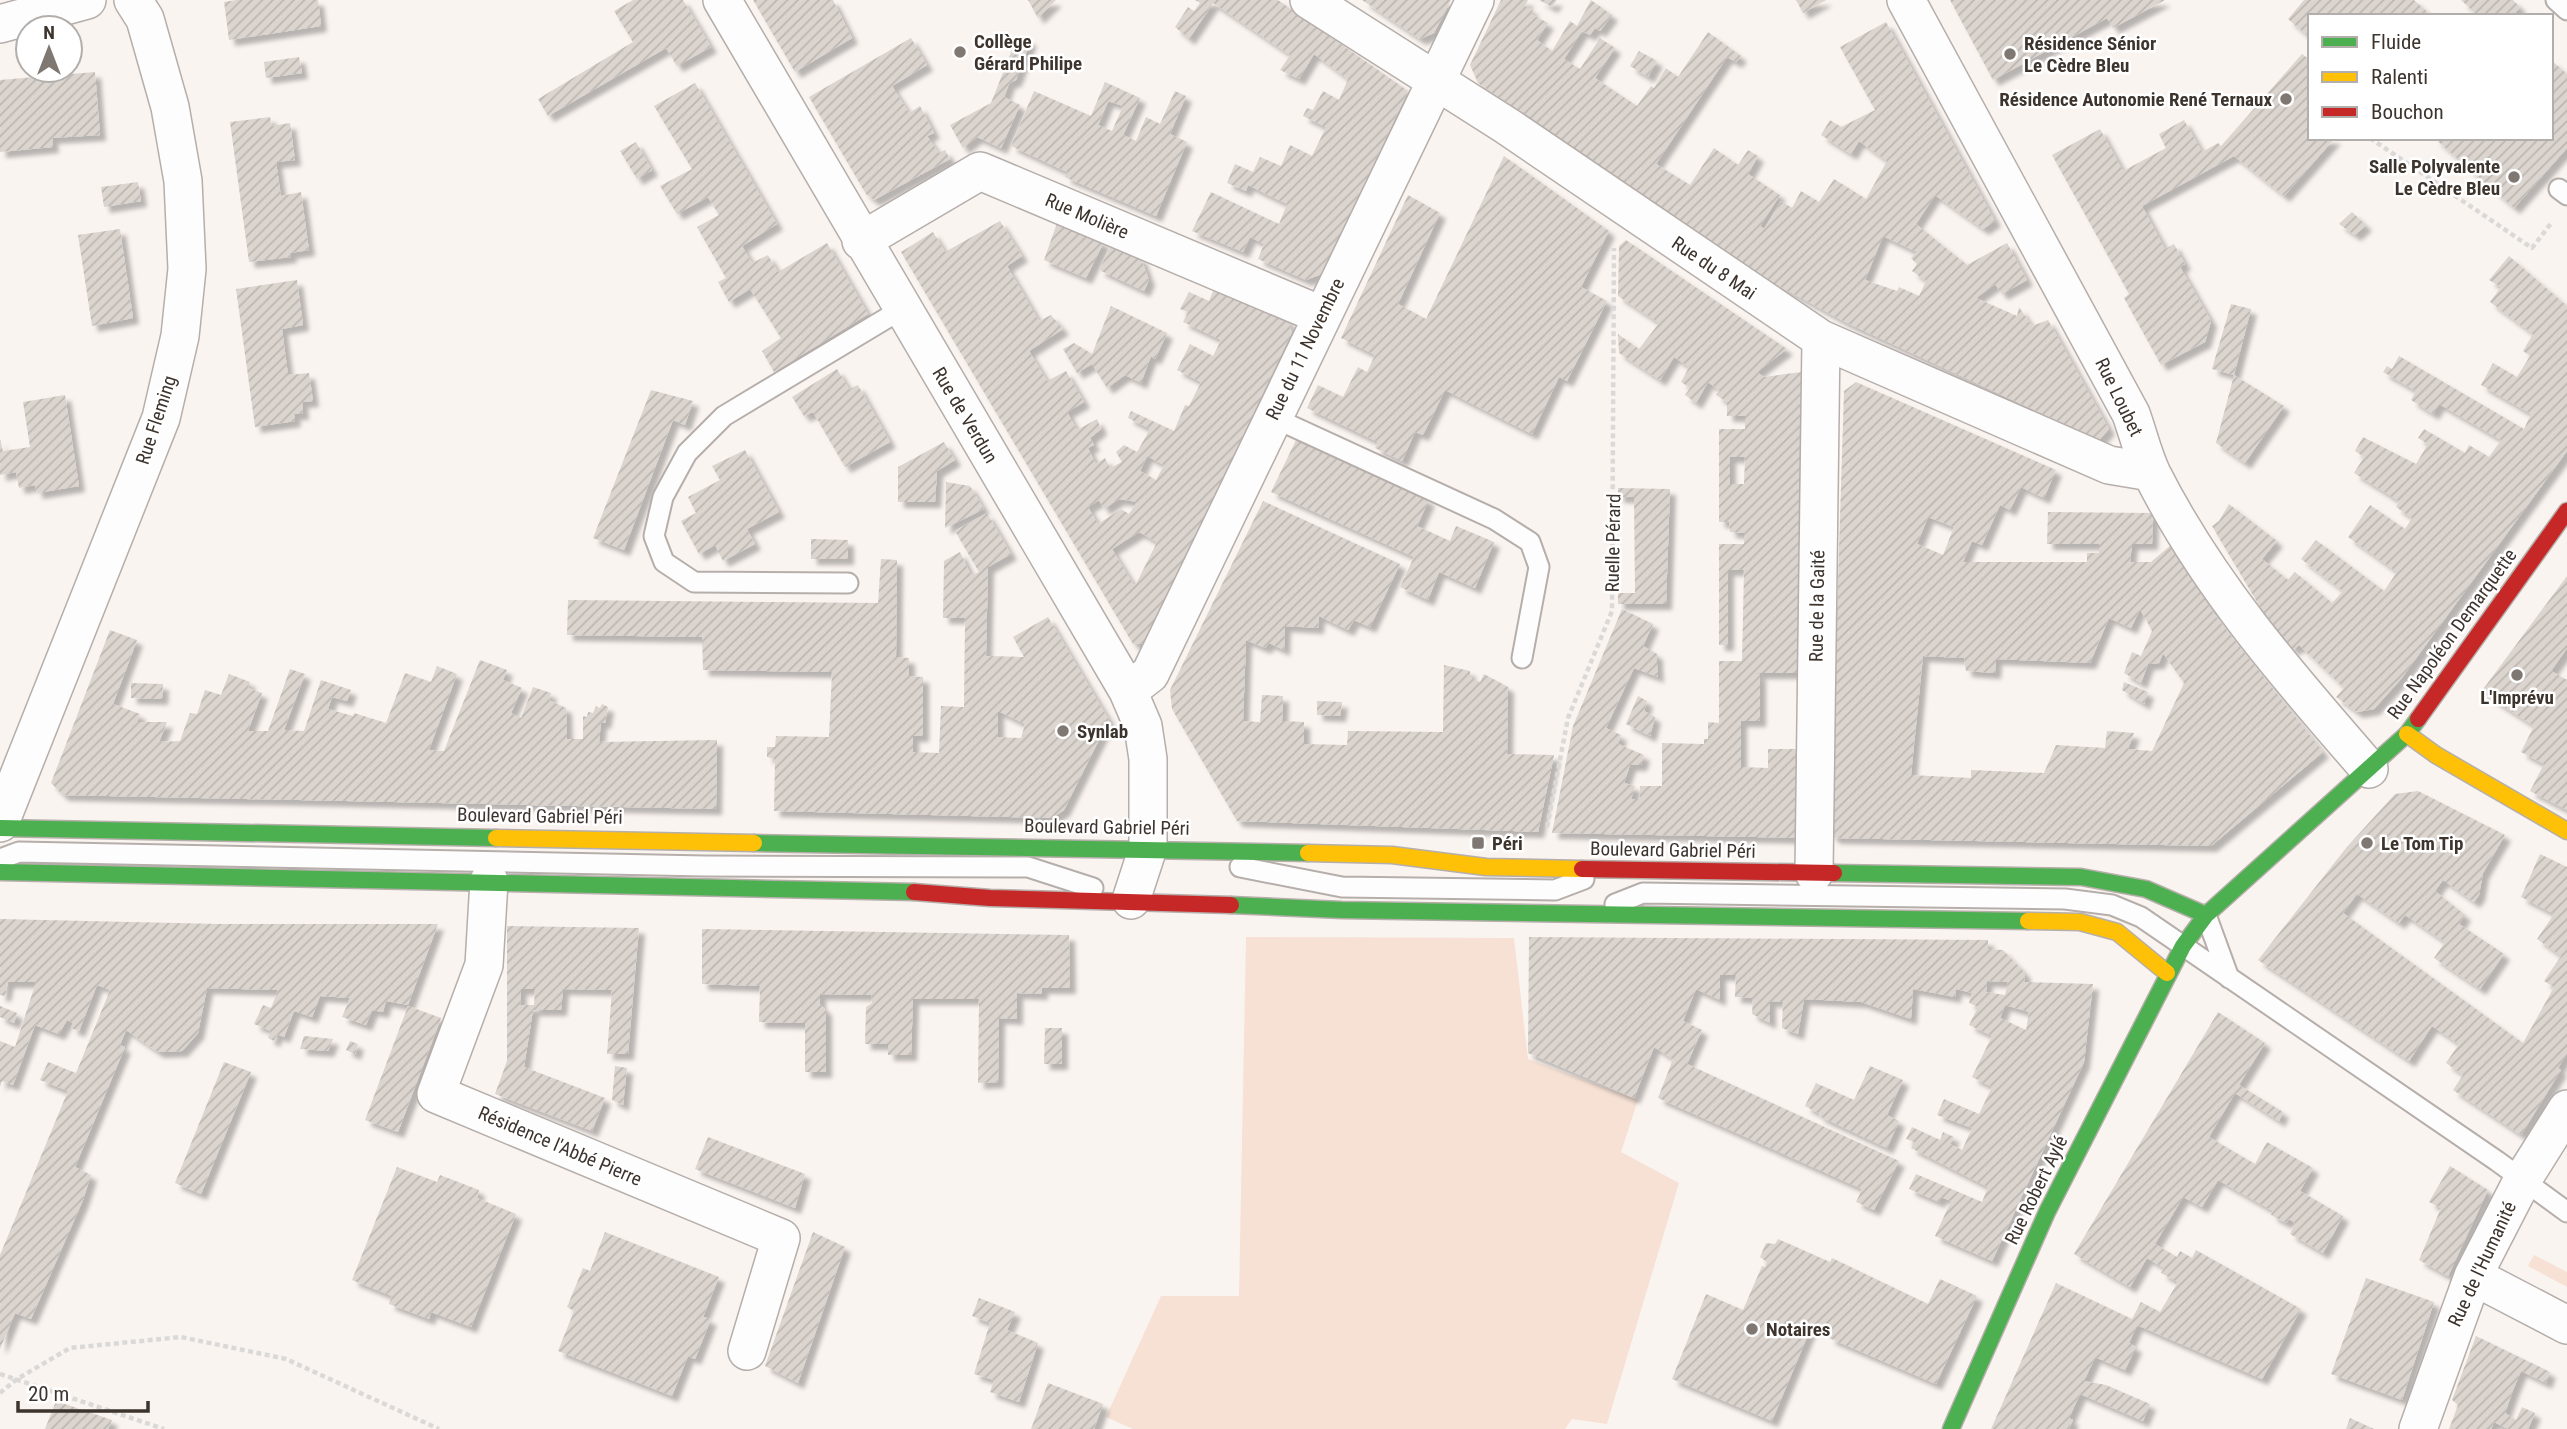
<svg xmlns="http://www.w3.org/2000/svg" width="2567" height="1429" viewBox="0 0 2567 1429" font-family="'Roboto Condensed',sans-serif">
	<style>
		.green { fill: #f6e1d4 }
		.building { fill: url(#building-hatch); fill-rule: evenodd; filter: url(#shadow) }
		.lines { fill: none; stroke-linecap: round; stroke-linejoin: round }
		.lane-casing { stroke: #b5aeaa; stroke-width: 23 }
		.street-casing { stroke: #b5aeaa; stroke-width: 40 }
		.fast-casing { stroke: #b5aeaa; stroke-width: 19 }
		.slow-casing { stroke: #b5aeaa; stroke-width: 19 }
		.jam-casing { stroke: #b5aeaa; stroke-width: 19 }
		.path { stroke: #dbd9d7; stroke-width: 4.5; stroke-dasharray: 5 3.5; stroke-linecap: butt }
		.lane { stroke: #fefdfd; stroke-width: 19 }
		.street { stroke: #fefdfd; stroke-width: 37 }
		.fast { stroke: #4caf50; stroke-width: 16 }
		.slow { stroke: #ffc107; stroke-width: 16 }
		.jam { stroke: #c62828; stroke-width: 16 }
		.poi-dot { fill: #7f7772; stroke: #fff; stroke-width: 2.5 }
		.labels { text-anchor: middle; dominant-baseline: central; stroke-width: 5; stroke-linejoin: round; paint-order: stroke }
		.poi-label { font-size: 19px; font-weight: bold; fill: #3d342e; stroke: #fff; text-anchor: start }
		.street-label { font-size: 19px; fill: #3d342e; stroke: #fff }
	</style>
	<defs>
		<pattern id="building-hatch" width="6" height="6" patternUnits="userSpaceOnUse" patternTransform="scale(1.75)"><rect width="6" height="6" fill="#dbd4cf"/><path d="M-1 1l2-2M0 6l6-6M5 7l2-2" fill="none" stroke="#bdb7b2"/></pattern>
		<filter id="shadow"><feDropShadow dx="6" dy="6" stdDeviation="2" flood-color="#0004"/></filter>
	</defs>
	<rect width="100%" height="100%" fill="#faf4f0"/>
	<path class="green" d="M1246 937 1514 938 1528 1059 1638 1100 1621 1152 1679 1183 1607 1424 1572 1419 1565 1429H1133L1106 1417 1161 1296H1239Z
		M2534 1255 2567 1272V1287L2528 1266Z"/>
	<path class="building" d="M236 0H318L321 26 229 40 224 2Z
		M633 0H683L711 47 677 66 666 48 548 116 538 99 633 42 614 11Z
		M753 0H833L852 38 795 72Z
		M1028 0H1056L1038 18Z
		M1195 0H1278L1408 91 1322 274 1306 280 1258 259 1264 244 1250 237 1243 252 1192 231 1211 192 1279 224 1287 204 1248 185 1246 191 1227 183 1235 164 1253 172 1260 157 1281 166 1290 145 1312 156 1326 127 1303 116 1307 108 1313 110 1323 91 1339 100 1348 79 1314 54 1299 79 1280 70 1290 55 1213 3 1189 39 1175 27 1188 7 1194 11 1200 3Z
		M1362 0H1451L1434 33 1420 39Z
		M1501 0H1528L1525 6 1533 10 1531 14 1548 23 1537 40 1552 51 1570 21 1577 26 1591 0 1612 15 1600 31 1595 28 1590 35 1582 31 1564 59 1580 69 1600 38 1615 48 1595 78 1637 106 1651 86 1654 88 1666 68 1678 77 1708 32 1741 56 1736 62 1727 57 1656 164 1690 185 1714 148 1738 165 1748 150 1758 156 1748 174 1780 195 1760 226 1764 229 1781 201 1792 208 1801 191 1819 202 1834 179 1866 199 1887 161 1859 141 1851 154 1821 135 1830 120 1841 127 1875 110 1840 47 1886 22 1995 221 1983 229 1935 195 1916 224 1967 265 2007 243 2027 280 2002 294 1995 284 1976 298 2017 316 2019 307 2032 326 2048 320 2109 429 2099 440 1847 323 1768 280 1478 83 1470 65ZM1883 236 1917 252 1911 258 1917 264 1912 271 1926 281 1919 296 1899 287 1897 291 1865 280Z
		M1539 0H1557L1552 7Z
		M1796 0H1826L1803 13Z
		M1950 0H2165L2113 28 2107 18 1993 80Z
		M2304 0H2414L2432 16H2310V38L2288 19Z
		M2461 0H2513L2520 7 2513 16H2478Z
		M1017 37 1031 40 1016 80 1009 83 1004 97 1020 105 1001 148 977 137 963 148 950 125 991 103Z
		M911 38 927 65 892 86 909 113 920 106 934 133 927 136 939 153 945 150 950 159 874 200 866 194 809 97Z
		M1639 51 1657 61 1648 77 1630 66Z
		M2302 54 2310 60V138H2335L2284 196 2234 156 2142 206 2165 249 2174 244 2185 264 2180 267 2211 321 2205 342 2161 365 2124 298 2129 294 2052 155 2100 129 2123 171 2166 148 2159 134 2184 120 2202 152 2218 143 2221 146Z
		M299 57 302 73 266 78 264 62Z
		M2551 60 2567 74V148L2514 208 2434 138H2551Z
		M95 72 100 135 52 138 53 147 0 152V80Z
		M1105 82 1140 98 1123 135 1136 141 1146 117 1160 124 1175 91 1186 96 1170 134 1187 142 1156 216 1065 177 1067 172 1011 146 1034 91 1091 116ZM1108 101 1123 106 1112 131 1098 125Z
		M695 83 777 224 742 246 752 263 768 255 778 272 827 243 868 314 774 372 762 351 781 338 750 289 729 302 718 282 726 278 697 227 719 215 708 197 677 214 660 186 692 169 654 106Z
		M270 117 272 126 290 123 295 160 276 162 281 196 301 192 309 250 290 253 291 257 249 262 230 122Z
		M636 142 652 170 637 179 620 151Z
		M1504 156 1609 231 1581 287 1607 301 1567 381 1559 377 1532 434 1445 390 1423 435 1415 432 1402 461 1375 448 1378 442 1307 408 1318 385 1343 397 1358 367 1367 372 1375 355 1341 338 1408 195 1440 213 1398 304 1426 319Z
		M138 182 141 201 104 207 101 187Z
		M2352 212 2366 225 2355 235 2339 224Z
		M1000 221 1022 256 1007 266 1039 321 1051 315 1063 329 1029 351 1047 381 1066 371 1084 402 1067 412 1077 430 1097 419 1101 429 1090 438 1094 445 1088 448 1096 464 1105 458 1110 468 1122 462 1116 452 1124 445 1137 452 1150 429 1128 418 1131 411 1174 431 1185 405 1189 406 1201 382 1177 370 1190 344 1213 356 1221 340 1183 322 1188 312 1180 309 1189 292 1209 301 1214 289 1287 319 1292 332 1144 643 1133 644 901 252 933 232 945 252ZM1147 456 1164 465 1156 480 1140 471ZM1119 499 1137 502 1129 514 1121 509 1098 524 1088 507 1099 500 1104 509ZM1139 532 1157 542 1136 584H1133L1112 549Z
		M1057 223 1104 242 1086 278 1044 260Z
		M120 229 133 318 92 326 78 235Z
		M1626 240 1787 349 1757 372 1764 377 1801 372 1799 673H1751L1760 674V721H1741V767L1768 768V749H1802L1801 838 1552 833 1573 726 1622 609 1653 624 1643 646 1657 654V663L1658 677 1634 668 1606 728 1621 735 1618 744 1644 755 1641 765H1630L1624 783 1635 786 1631 799H1640V786H1662V743L1704 744V739H1708V722L1719 723V661H1742L1744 570H1728V645H1719V544H1744V533L1730 532 1729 522H1719V429H1745V416H1727V402L1716 395 1720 391 1708 382 1696 403 1685 395 1690 388 1681 382 1689 367 1674 357 1660 380 1619 353 1618 334 1639 349 1659 323 1618 296 1619 246ZM1730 457H1745L1744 484H1730Z
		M1111 245 1141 258 1149 280 1144 291 1099 270Z
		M2509 256 2567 306V451L2401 679 2374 709 2357 712 2336 697 2344 688 2299 645 2293 650 2266 617 2212 526 2219 521 2229 504 2277 541 2262 559 2288 580 2295 572 2332 603 2343 591 2301 559 2316 540 2384 591 2397 572 2348 537 2370 505 2405 529 2412 518 2396 507 2399 501 2354 473 2364 457 2355 451 2363 437 2416 464 2428 444 2418 438 2424 429 2465 453 2469 445 2489 457 2501 440 2439 404 2433 414 2411 400 2416 391 2383 372 2387 366 2392 369 2399 356 2524 429 2531 414 2481 385 2493 363 2517 377 2530 356 2523 351 2533 334 2490 302 2501 287 2489 280Z
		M297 280 303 325 282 329 288 375 309 373 313 401 302 402 303 414H294L295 421 255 427 236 289Z
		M2231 304 2251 309 2234 375 2284 406 2245 463 2216 443 2234 375 2212 369Z
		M1111 306 1167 333 1155 359 1151 356 1141 383 1125 375 1107 388 1092 364 1077 373 1063 349 1074 343 1092 354Z
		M837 369 849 389 858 385 890 442 845 467 813 412 804 416 792 397Z
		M1856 382 2056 470 2044 498 2021 487 2010 510 2000 505 1982 545 1972 541 1963 562H2087V553H2099V544H2047L2048 512 2153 513 2152 544H2132L2130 562H2151L2172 544 2214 614 2323 752 2211 846 1835 838 1830 834 1844 391ZM1928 517 1954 527 1943 555 1917 544ZM2140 609 2152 631 2141 656 2132 652 2124 673 2141 683 2148 664 2159 663 2163 653 2184 683 2152 751 2128 749 2134 733 2107 731 2105 748 2056 745 2044 773 1971 770V778L1911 775 1923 656 1964 658 1966 671 1995 673 1996 659 2090 663 2109 618 2131 628Z
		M651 390 693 401 685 425 673 420 624 550 593 538Z
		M65 395 79 486 37 493 35 485 19 488 16 472 0 475V439L3 451 30 447 23 402Z
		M1297 438 1429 500 1417 526 1450 541 1456 526 1494 542 1475 588 1439 572 1428 600 1400 587 1414 557 1271 492Z
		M944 442 955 460 937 471 935 502H898V467Z
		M745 450 779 512 747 529 755 544 723 561 715 545 699 554 681 521 696 513 688 497 720 480 712 466Z
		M946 482 970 486 984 509 945 528Z
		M1618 488 1670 489 1666 604H1618V593H1635L1634 497H1618Z
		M1263 501 1400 564 1370 627 1354 620 1348 630 1319 616 1318 628 1285 626 1284 650 1269 643 1265 648 1246 640 1243 721 1260 722 1262 695 1283 696 1282 721 1304 722V744L1347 745 1348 731 1443 732 1444 665 1470 671V677L1480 682 1484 674 1508 687 1507 754 1554 755 1538 832 1237 821 1172 709 1170 690Z
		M987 513 1011 554 988 567 986 656 1024 657 1013 637 1048 617 1109 720 1064 810 1052 818 774 811 775 759 767 757V747H775L776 736 829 737 832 672 703 670 702 637 567 635 568 600 878 603 881 559 897 560 896 657 909 658V676L923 677V736H913V752L939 753 941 706 964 707 965 618H943L944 561 960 552 971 575 979 572 955 531ZM998 711 1025 724 1021 738 998 737Z
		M811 539 848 540V559H811Z
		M2567 576V648L2551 671 2567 680V810L2530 791 2544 764 2521 752 2534 726 2481 692Z
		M110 630 137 640 113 704 140 714 137 722H167L159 742 180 741 190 713 197 714 205 690 221 695 229 674 250 682 248 688 262 693 248 731H268L290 669 305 674 284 730 304 731 321 680 351 690 347 701 332 697 328 709 353 716 354 713 386 723 405 673 431 682 437 666 457 674 429 750 444 751 480 660 507 670 503 680 522 688 511 713 521 718 533 687 551 693 549 700 566 708 567 739H583V716L587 717 588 712 593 713 596 706 600 708 602 704 608 707 605 723 601 722 599 742 717 740 716 809 63 795 51 783Z
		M2124 682 2148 692 2144 704 2122 690Z
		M131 683 163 684 162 699 131 698Z
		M1638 696 1647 701 1644 711 1655 717 1650 736 1626 724Z
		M1317 701 1342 702 1340 716 1317 715Z
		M2418 791 2505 835 2483 873 2479 895 2474 902 2443 880 2435 891 2465 915 2459 924 2504 954 2480 989 2434 958 2445 942 2405 915 2399 923 2357 894 2343 913 2523 1043 2554 987 2544 981 2561 956 2537 939 2554 914 2521 897 2540 854 2567 867V1053L2558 1068 2561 1070 2521 1135 2453 1090 2463 1075 2446 1063 2459 1044 2432 1026 2409 1061 2258 960 2346 848 2395 794Z
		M0 919 219 924H438L408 1005 386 1001 383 1012 372 1010 366 1025 342 1017 350 998 320 996 312 1017 294 1011 284 1037 277 1034 274 1041 268 1038 271 1031 254 1024 263 1005 271 1008 278 990 207 988 198 1033 182 1051 158 1052 126 1030 120 1045 125 1047 75 1167 91 1175 83 1200 31 1319 15 1313 0 1349V1255L68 1091 40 1080 48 1062 76 1073 110 990 97 985 79 1031 71 1028 73 1023 67 1020 59 1034 35 1025 13 1085 2 1081 0 1087V1041L15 1047 36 982H8L5 996 0 995Z
		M507 926 639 928 628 1054H607L612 990 563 989 561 1010H533L524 1067 605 1098 592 1131 495 1094 507 1061ZM521 989H535L534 1005H520Z
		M702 929 1069 935 1070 988H1042V994L1017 993V1019L999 1018 998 1082 978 1083 979 999H913L911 1055H888V1044H865L866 1007 872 1003 871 995 820 994V1004L826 1010V1072H805V1023L759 1022 760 986 702 984Z
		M1529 937 1988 940V949L2003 950 2025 973 2024 982 2093 984 2084 1062 1992 1261 1935 1236 1951 1201 1941 1197 1939 1202 1909 1189 1916 1174 1982 1202 1988 1187 1911 1148 1914 1142 1906 1139 1912 1127 1940 1140 1943 1132 1954 1137 1950 1144 1962 1150 1972 1128 1937 1115 1944 1099 1979 1114 1992 1087 1972 1077 1992 1036 1969 1025 1978 1007 1969 1003 1972 993 1956 989 1955 997 1913 989 1911 1019 1861 1002 1804 999 1798 1034 1782 1028 1783 1002 1770 1001V1023L1752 1014 1753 998 1735 997 1736 975H1720V1000L1696 989 1683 1021 1702 1030 1687 1064 1899 1161 1874 1210 1856 1202 1862 1189 1658 1098 1673 1059 1654 1047 1634 1098 1528 1053ZM1987 981 2008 982 2005 995 1986 992ZM2005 1005 2029 1012 2026 1030 2000 1018Z
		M0 1006 17 1013 14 1023 0 1017Z
		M408 1006 441 1018 398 1132 365 1120Z
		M2218 1012 2265 1043 2239 1085 2283 1112 2279 1121 2235 1093 2209 1137 2255 1164 2267 1142 2313 1168 2300 1191 2343 1216 2323 1253 2290 1234 2295 1223 2289 1219 2286 1223 2271 1215 2273 1211 2218 1180 2202 1207 2183 1197 2155 1244 2177 1257 2180 1251 2192 1258 2196 1250 2301 1309 2262 1379 2137 1325 2129 1343 2136 1347 2125 1370 2095 1357 2084 1381 2106 1385 2150 1404 2143 1421 2080 1394 2069 1418 2073 1420 2069 1429H1991L2056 1283 2132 1319 2141 1302 2160 1312 2178 1282 2161 1273 2164 1268 2147 1258 2130 1287 2074 1254Z
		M1045 1028H1062V1064H1044Z
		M304 1036 333 1039 328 1051 300 1049Z
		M350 1041 358 1044 355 1054 346 1050Z
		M224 1062 251 1072 201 1194 175 1183Z
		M615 1066 627 1068 623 1105 612 1100Z
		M1870 1066 1903 1080 1887 1115 1899 1121 1887 1148 1819 1116 1820 1114 1805 1106 1816 1083 1854 1100Z
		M708 1137 805 1174 795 1208 695 1169Z
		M2450 1166 2488 1190 2448 1276 2419 1260 2441 1208 2429 1202Z
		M397 1167 437 1182 440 1175 479 1190 477 1198 516 1214 471 1327 431 1312 429 1319 389 1304 392 1296 352 1280Z
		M605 1232 719 1277 703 1317 711 1319 695 1359 688 1356 672 1396 558 1351 574 1311 567 1307 583 1268 590 1271Z
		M813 1232 845 1247 798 1383 765 1366Z
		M1778 1239 1830 1262 1832 1258 1928 1304 1940 1279 1977 1296 1936 1384 1829 1338 1832 1332 1812 1325 1772 1421 1672 1379 1706 1294 1743 1310 1762 1266 1765 1267 1767 1262 1760 1257 1766 1243 1775 1244Z
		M2366 1278 2434 1302 2402 1400 2331 1374Z
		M979 1298 1015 1312 1007 1330 1038 1343 1019 1402 990 1392 994 1380 974 1374 990 1323 972 1316Z
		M2476 1336 2550 1372 2546 1383 2521 1371 2513 1390 2505 1413 2516 1420 2522 1407 2535 1413 2528 1429H2508L2494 1422 2491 1429H2449L2458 1405 2452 1400Z
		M1048 1383 1103 1404 1094 1429H1031Z
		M56 1401 112 1420 108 1429H45Z
		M2350 1418 2374 1429H2346Z"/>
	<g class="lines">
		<g class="lane-casing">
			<path id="lane" d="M2556 0 2567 10
				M2559 189 2567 195
				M1272 417 1494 519 1530 542 1539 567 1522 658
				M848 583 694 582 664 562 654 536 663 497 687 453 724 416 902 309
				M0 859 19 852 705 866 1028 867 1093 888
				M1240 867 1342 887 1555 890 1584 879
				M1615 904 1643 893 2065 899 2112 905 2141 917 2497 1161 2567 1212
				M2206 915 2229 978"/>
		</g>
		<g class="street-casing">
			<path id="street" d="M722 0 1128 691 1143 726 1148 759V848L1131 900
				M1309 0 1507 126 1821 339 2109 465 2151 472
				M1906 0 2131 414C2138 433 2143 455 2152 474 2208 585 2288 676 2369 769
				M0 24 87 0
				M861 241 980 171 1321 315
				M1128 691 1150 674 1475 0
				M0 823 161 418 180 336 187 269 183 181 170 107 145 19 133 0
				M1814 873 1821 339
				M489 881 484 965 436 1094 781 1238 747 1351
				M2473 1276 2567 1325
				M2418 1429 2473 1276 2523 1179 2567 1109"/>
		</g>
		<g class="fast-casing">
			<path id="fast" d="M0 828 496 838
				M754 843 1308 853
				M0 872 914 892
				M1834 873 2081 877 2146 889 2206 915
				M1231 905 1342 910 2028 921
				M1951 1429 2047 1212 2183 946 2206 915 2407 734 2418 719"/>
		</g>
		<g class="slow-casing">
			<path id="slow" d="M2407 734 2436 755 2567 831
				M496 838 754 843
				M1308 853 1392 855 1486 867 1582 869
				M2028 921 2080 922 2117 932 2167 973"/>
		</g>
		<g class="jam-casing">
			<path id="jam" d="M2418 719 2567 511
				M1582 869 1834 873
				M914 892 990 898 1231 905"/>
		</g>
		<path class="path" d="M2370 138 2532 248 2552 222
			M1547 827 1568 718 1612 611 1614 248
			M0 1374 164 1429
			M0 1393 17 1379 70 1348 181 1337 286 1359 439 1429"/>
		<use href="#lane" class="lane"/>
		<use href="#street" class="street"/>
		<use href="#fast" class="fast"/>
		<use href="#slow" class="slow"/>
		<use href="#jam" class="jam"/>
	</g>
	<g class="poi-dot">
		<circle cx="960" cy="52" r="7"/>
		<circle cx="2010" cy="54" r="7"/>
		<circle cx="2286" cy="99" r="7"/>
		<circle cx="2514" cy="177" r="7"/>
		<circle cx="2517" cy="675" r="7"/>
		<circle cx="1063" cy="731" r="7"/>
		<rect x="1471" y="836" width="14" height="14" rx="3.5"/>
		<circle cx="2367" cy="843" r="7"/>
		<circle cx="1752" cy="1329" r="7"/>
	</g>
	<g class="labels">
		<g class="poi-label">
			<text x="974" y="41">Collège<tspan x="974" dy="22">Gérard Philipe</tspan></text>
			<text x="2024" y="43">Résidence Sénior<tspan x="2024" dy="22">Le Cèdre Bleu</tspan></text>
			<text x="2272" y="99" text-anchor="end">Résidence Autonomie René Ternaux</text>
			<text x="2500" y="166" text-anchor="end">Salle Polyvalente<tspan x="2500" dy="22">Le Cèdre Bleu</tspan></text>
			<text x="2517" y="697" text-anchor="middle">L'Imprévu</text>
			<text x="1077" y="731">Synlab</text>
			<text x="1492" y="843">Péri</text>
			<text x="2381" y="843">Le Tom Tip</text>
			<text x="1766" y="1329">Notaires</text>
		</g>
		<g class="street-label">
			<text transform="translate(1087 216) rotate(23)">Rue Molière</text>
			<text transform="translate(1714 268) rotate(34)">Rue du 8 Mai</text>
			<text transform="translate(1305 349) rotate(-64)">Rue du 11 Novembre</text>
			<text transform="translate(2119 397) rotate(64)">Rue Loubet</text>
			<text transform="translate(965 415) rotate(59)">Rue de Verdun</text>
			<text transform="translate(156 420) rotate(-72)">Rue Fleming</text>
			<text transform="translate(1613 543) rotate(-89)">Ruelle Pérard</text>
			<text transform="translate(1817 606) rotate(-89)">Rue de la Gaité</text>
			<text transform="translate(2452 634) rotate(-54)">Rue Napoléon Demarquette</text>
			<text transform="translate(540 816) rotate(1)">Boulevard Gabriel Péri</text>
			<text transform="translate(1107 827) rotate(1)">Boulevard Gabriel Péri</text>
			<text transform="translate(1673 850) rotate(1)">Boulevard Gabriel Péri</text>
			<text transform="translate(560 1146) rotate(23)">Résidence l'Abbé Pierre</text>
			<text transform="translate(2036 1190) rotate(-64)">Rue Robert Aylé</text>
			<text transform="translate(2482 1264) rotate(-65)">Rue de l'Humanité</text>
		</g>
	</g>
	<rect x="2308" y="14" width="245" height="126" fill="#ffffff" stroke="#b1aeab" stroke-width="2"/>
	<rect x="2322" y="37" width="35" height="10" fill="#4caf50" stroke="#b1aeab" stroke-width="2"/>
	<text x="2371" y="49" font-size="21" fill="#3d342e">Fluide</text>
	<rect x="2322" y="72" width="35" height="10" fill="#ffc107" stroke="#b1aeab" stroke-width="2"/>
	<text x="2371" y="84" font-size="21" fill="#3d342e">Ralenti</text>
	<rect x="2322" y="107" width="35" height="10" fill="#c62828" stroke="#b1aeab" stroke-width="2"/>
	<text x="2371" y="119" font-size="21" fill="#3d342e">Bouchon</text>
	<g transform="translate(49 49)"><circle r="33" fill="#ffffff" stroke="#b1aeab" stroke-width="2"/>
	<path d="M0-5L12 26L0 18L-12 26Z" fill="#7f7772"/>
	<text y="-10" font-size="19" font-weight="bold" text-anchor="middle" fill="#3d342e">N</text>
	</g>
	<path d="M18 1401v10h130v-10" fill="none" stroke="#3d342e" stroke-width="3.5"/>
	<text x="28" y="1401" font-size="21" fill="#3d342e" stroke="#ffffff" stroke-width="5" paint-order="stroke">20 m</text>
</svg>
